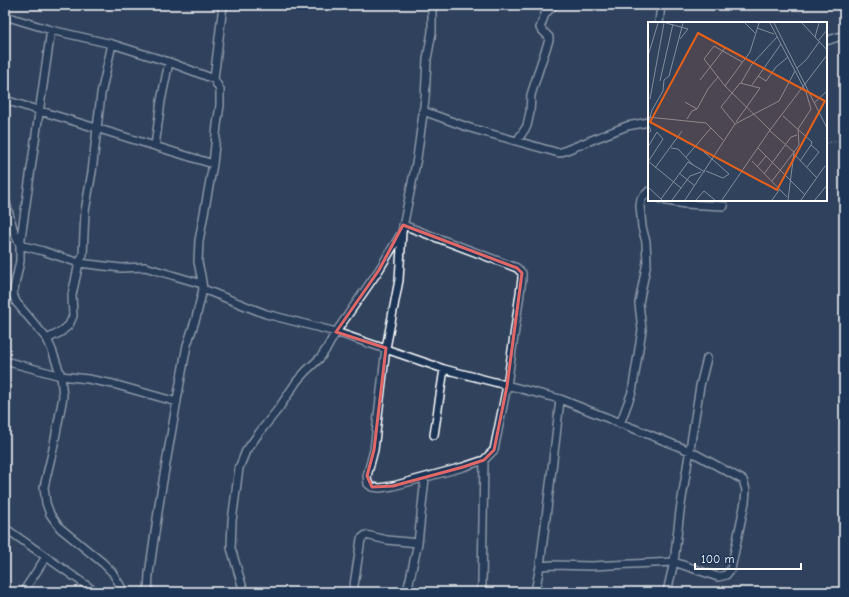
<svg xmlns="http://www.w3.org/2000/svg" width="849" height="597" viewBox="0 0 849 597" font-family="'Comic Neue',sans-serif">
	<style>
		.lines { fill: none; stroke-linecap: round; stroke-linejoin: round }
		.minor-casing { stroke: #fff; stroke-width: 10 }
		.path { stroke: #fff; stroke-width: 1.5; stroke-dasharray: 1 3; stroke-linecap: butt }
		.minor { stroke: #1d3557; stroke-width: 7 }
		.marked { fill: none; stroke: #e26868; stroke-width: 3; stroke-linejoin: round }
		.inset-road { fill: none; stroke: #838e9d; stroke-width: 1 }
		.view { fill: #e96118; fill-opacity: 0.15; stroke: #e96118; stroke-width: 2 }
		.inset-edge { fill: none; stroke: #fff; stroke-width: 2 }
	</style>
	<rect width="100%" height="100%" fill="#30425c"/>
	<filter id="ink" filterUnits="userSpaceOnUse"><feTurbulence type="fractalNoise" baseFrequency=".025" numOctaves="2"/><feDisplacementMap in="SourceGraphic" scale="8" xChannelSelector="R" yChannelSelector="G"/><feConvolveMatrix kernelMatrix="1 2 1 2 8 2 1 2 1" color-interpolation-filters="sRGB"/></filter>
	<g filter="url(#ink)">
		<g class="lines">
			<g class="minor-casing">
				<path id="minor" d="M5 16 51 30 112 44 169 62 214 79
					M659 23 661 5
					M51 30 20 245 43 251 79 263 121 268 145 267 202 284
					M826 41 844 35
					M5 100 213 164
					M423 111 470 128 559 153 627 126 649 122
					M517 141 527 126 530 112 531 95 541 63 549 40V37L540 28 545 14 554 5
					M155 146 161 101 169 62
					M5 199 14 232 20 245V261L13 294 16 302 47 339 52 350 61 376 63 397 53 449 44 487 46 503 50 514 60 528 103 563 112 572 123 590 126 592
					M662 200 685 204 724 206
					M5 229 14 232
					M402 232 399 280 386 348 374 450 367 476 368 484 372 487 380 488 393 486 463 467 484 460 494 450 507 386 522 279V273L517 268 403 225
					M203 289 266 314 336 332 444 369 560 399 690 451 743 480 746 490 745 502 731 569 726 575 718 577 674 562 591 566 553 565 540 566
					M47 339 61 332 69 325 73 316 72 295 79 263 83 255 85 211 92 172 101 94 112 44
					M5 361 61 376 88 379 113 384 177 402
					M620 424 632 392 642 330 639 303 647 262 646 242 642 227 640 206 641 199 649 191
					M434 435 444 369
					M5 528 96 592
					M25 592 27 586 46 557
					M148 592 149 574 160 498 180 383 187 345 196 318 203 289 201 276 198 262 199 241 213 164 217 125 220 105V90L214 79 223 5
					M244 592 231 548 232 521 239 468 246 451 259 433 279 408 297 381 306 371 320 358 327 348 336 332 379 270 402 232 417 158 425 99 427 59 432 32V5
					M353 592 361 539 366 535 387 540 418 543
					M407 592 418 543 425 478
					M480 592 482 584 484 460
					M535 592 540 566 556 436 560 399
					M667 592 674 562 680 511 700 386 707 358"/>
			</g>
			<path class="path" d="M826 143 844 140"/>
			<use href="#minor" class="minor"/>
		</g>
	</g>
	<path d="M0 0H849V597H0ZM403 225 517 268 522 273 507 386 494 450 484 460 463 467 393 486 372 487 367 476 374 450 386 348 336 332 379 270Z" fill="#30425c" fill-opacity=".55" fill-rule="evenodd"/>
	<path class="marked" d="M403 225 517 268 522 273 507 386 494 450 484 460 463 467 393 486 372 487 367 476 374 450 386 348 336 332 379 270Z"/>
	<g transform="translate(648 22)">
		<rect width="179" height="179" fill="#30425c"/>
		<path class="inset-road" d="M18 1 40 7 32 17M97 1 107 11M122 1 158 70 163 87 150 107 151 123 146 130 140 178M126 1 179 106M154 1 179 28M109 6 126 12M167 15 171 1M170 19 179 8M0 34 10 1M94 40 66 24 56 37 77 64 122 108M149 46 158 38 171 20M110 54 118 59 128 45 140 35M52 58 77 26M12 59 25 2M93 61 104 42 129 15M104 63 133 22M77 64 102 30 111 1M2 77 16 1M37 80 49 87M166 81 179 69M135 94 164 120 163 123 171 130 159 145M0 95 58 101 75 118M39 97 44 89 49 87 60 67 70 55M87 102 73 85 92 61 112 66 88 100M122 109 146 130 124 159M0 111 3 109 0 102 4 88 15 69 16 58 21 54 35 1M0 125 9 110 15 117 0 140M23 126 30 127 45 143M110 126 157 173M56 130 81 152 75 156 58 149M146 132 169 156M38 135 63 106M0 139 33 166M104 139 139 175M152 139 163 123M109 145 118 134M7 146 34 109M31 151 47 164M116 152 143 115 149 113M0 165 14 178M13 177 40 140 57 150M24 178 42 154 53 150M37 178 87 102 131 79 147 49M48 178 56 169 67 178M74 178 122 108 179 33M124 178 132 167M153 178 177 144M167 178 179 163"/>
		<path class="view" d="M50 11 177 79 129 168 2 100Z"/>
		<rect width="179" height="179" class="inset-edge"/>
	</g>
	<rect width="849" height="597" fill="none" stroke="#1d3557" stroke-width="20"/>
	<rect x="10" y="10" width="829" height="577" fill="none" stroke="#fff" stroke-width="1.5" filter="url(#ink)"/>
	<path d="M695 563v6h106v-6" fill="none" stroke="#ffffff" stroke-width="2"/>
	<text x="701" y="563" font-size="12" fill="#ffffff" stroke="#1d3557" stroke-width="3" paint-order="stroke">100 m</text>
</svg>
